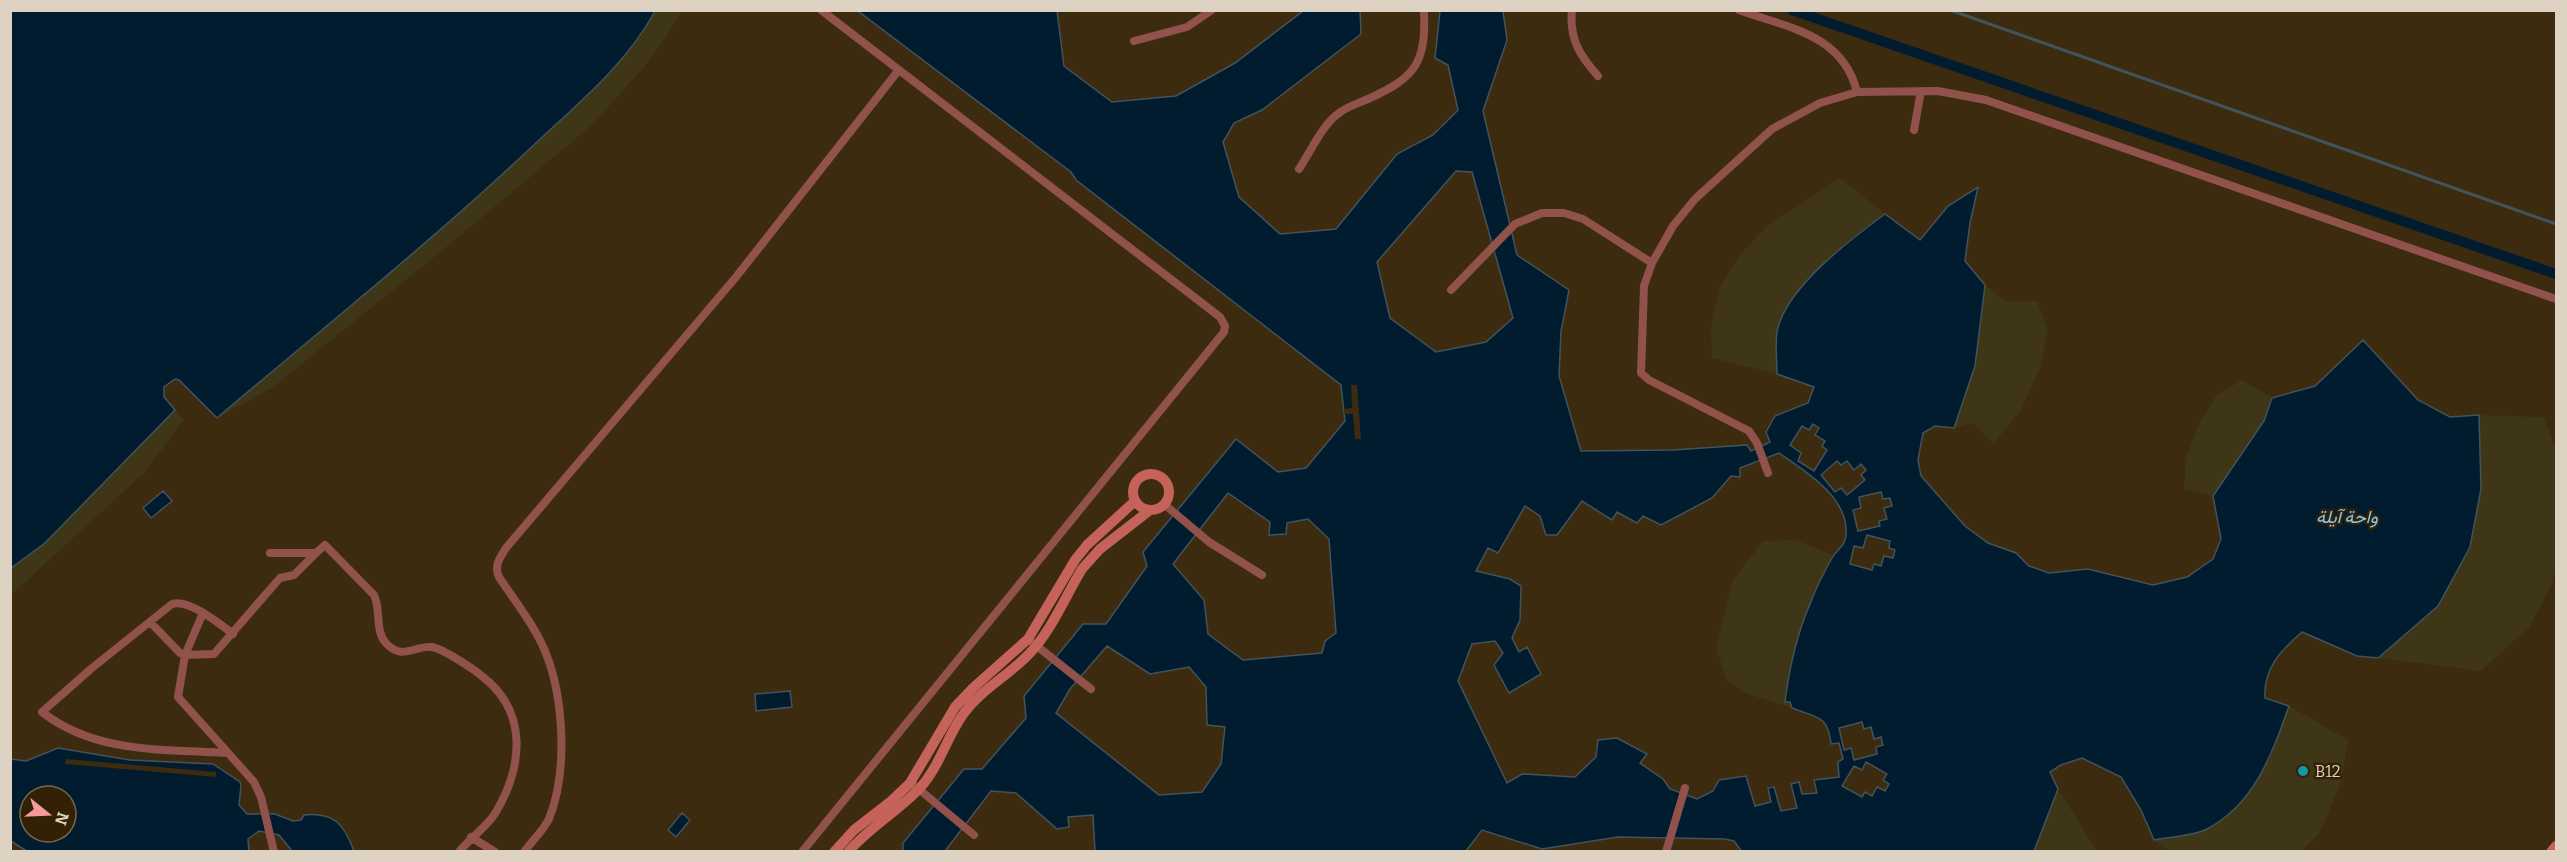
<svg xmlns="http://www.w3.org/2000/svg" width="2567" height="862" viewBox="0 0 2567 862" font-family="Bitter,Vazirmatn,serif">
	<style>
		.sand { fill: #3e3616 }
		.water { fill: #001c2e; stroke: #43535b; stroke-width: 1.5; fill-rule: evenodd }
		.pier { fill: #3d2b10 }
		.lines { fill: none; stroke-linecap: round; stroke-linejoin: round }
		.stream { stroke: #43535b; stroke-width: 3 }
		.canal { stroke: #001c2e; stroke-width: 10 }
		.street { stroke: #90524b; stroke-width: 8 }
		.secondary { stroke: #c5625a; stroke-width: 10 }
		.culture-dot { fill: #0f9aa8; stroke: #332106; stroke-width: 2 }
		.labels { text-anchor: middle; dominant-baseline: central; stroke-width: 4.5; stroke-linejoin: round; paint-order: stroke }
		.poi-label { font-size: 16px; fill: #ded2c3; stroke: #332106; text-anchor: start }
		.water-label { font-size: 18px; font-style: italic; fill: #85c9f7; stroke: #332106 }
	</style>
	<rect width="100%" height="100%" fill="#3d2b10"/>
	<path class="sand" d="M655 11H681L672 28 645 66 591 126 444 249 272 388 217 418C324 327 435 239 537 142 580 102 627 63 655 11Z
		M1840 178 1885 214 1844 244 1777 332V374L1712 358 1711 327 1720 287 1738 257 1766 227Z
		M1985 285 2005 301H2037L2048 331 2040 368 2021 410 1994 443 1972 423 1954 428 1975 366Z
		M2242 380 2272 398 2264 421 2213 496 2184 489 2186 457 2200 422 2216 396Z
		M175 410 184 420 145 472 11 595V568L45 543Z
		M2479 415 2544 417 2556 451V567L2553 582 2530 626 2481 671 2378 658 2438 606 2481 489Z
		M1795 540 1833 555C1811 602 1791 649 1785 702H1790L1792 708 1748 694 1727 681 1716 647 1732 582 1763 541Z
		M2289 706 2348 740 2341 783 2319 834 2301 851H2169L2154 840 2204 830 2270 760Z
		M2058 789 2097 851 2034 852Z"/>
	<path class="water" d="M11 10H655V11C627 63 580 102 537 142 435 239 324 327 217 418L179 380 175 379 164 387V397L175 410 45 543 11 568Z
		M858 11H1057L1064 66 1112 102 1176 96 1235 63 1303 11H1360L1361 34 1262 110 1234 123 1223 142 1239 197 1280 234 1336 229 1397 154 1433 135 1458 110 1448 65 1435 58 1440 11H1503L1507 40 1483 111 1517 255 1569 290 1561 331 1559 376 1581 451 1673 450 1747 445 1751 451 1770 442 1766 432 1775 416 1808 403 1814 387 1777 374C1777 361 1775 345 1777 332 1785 288 1851 239 1885 214L1920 240 1948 206 1978 187 1970 223 1965 261 1985 285 1975 366 1954 428 1935 426 1923 433 1918 460 1921 476 1965 526 1988 543 2016 553 2029 566 2049 573 2088 569 2153 585 2187 577 2213 559 2221 539 2213 496 2264 421 2272 398 2315 386 2363 340 2418 400 2450 417 2479 415 2481 489 2470 547 2438 606 2378 658 2357 656 2302 632C2281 650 2263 669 2265 698L2289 706C2272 754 2254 806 2205 830 2191 836 2170 837 2154 840L2141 810 2121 777 2082 758 2061 765 2050 772 2058 789 2034 851 1742 852 1734 841 1725 839 1618 837 1542 849 1482 830 1466 851H1095L1093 815 1068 817 1069 827 1057 829 1016 793 991 791 945 851H903V843L964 769H982L1026 718 1024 696 1083 624H1106L1147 566 1143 552 1236 439 1278 472 1306 468 1345 421 1341 385 1076 180 1071 172ZM1456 171 1472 172 1513 318 1486 342 1436 352 1390 318 1377 262ZM1813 424 1819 428 1815 435 1825 441 1822 446 1827 450 1814 471 1798 461 1801 453 1790 445 1802 426 1809 430ZM1779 453C1806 472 1849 497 1846 535 1845 547 1837 549 1832 558 1824 572 1816 588 1810 604 1797 634 1789 670 1785 702H1790L1792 708C1817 718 1828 715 1831 744L1839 743 1843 759 1838 762 1839 777 1814 780 1817 793 1802 794 1799 782 1791 784 1797 808 1781 811 1774 787 1768 788 1771 802 1755 806 1746 776 1719 780 1713 791 1697 799 1670 789 1663 779 1640 763 1647 754 1617 738 1598 740 1596 757 1575 777 1522 774 1507 783 1458 681 1472 644 1495 641 1503 653 1494 665 1509 693 1541 674 1527 647 1519 652 1512 638 1520 620 1521 586 1510 579 1476 571 1488 548 1498 553 1525 506 1540 516 1546 535H1557L1582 501 1612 520 1617 512 1637 523 1643 516 1661 525 1712 498 1731 476 1740 477V468ZM1837 461 1841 465 1847 461 1854 470 1861 464 1866 470 1861 475 1865 480 1847 495 1841 488 1835 492 1821 475ZM1881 492 1883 499 1890 498 1892 506 1884 508 1887 519 1879 521 1880 526 1858 531 1853 510 1861 508 1859 497ZM1228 493 1270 522 1269 535 1286 534 1287 523 1308 519 1329 539 1336 633 1325 641 1322 653 1243 660 1208 634 1204 600 1173 564ZM1867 535 1890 541 1889 548 1895 550 1893 558 1884 556 1881 566 1874 564 1872 570 1850 564 1854 546 1863 548ZM1107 646 1150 674 1189 667 1206 687 1207 725 1225 727 1221 764 1202 792 1159 795 1056 713 1070 689ZM1862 722 1864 729 1871 727 1874 739 1881 737 1883 745 1876 747 1877 754 1854 760 1851 748 1844 750 1839 728ZM1866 762 1887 774 1883 780 1889 784 1885 791 1877 787 1872 796 1865 792 1862 797 1842 786 1854 766 1862 770Z
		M163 491 172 501 151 518 143 508Z
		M790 691 792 707 756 711 755 694Z
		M58 748 130 760 213 764 240 782 241 785 239 805 247 814H275L293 821 301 820 304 815C334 812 344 824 354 851H292L279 835 259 831 248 839 249 852H28L11 841V759L26 761ZM30 796H66V832H30Z
		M682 813 690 820 676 837 668 830Z"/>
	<path class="pier" d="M1351 385H1357L1361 439H1355L1353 414H1344V409L1352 408Z
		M66 759 216 772V777L65 764Z"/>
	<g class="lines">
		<path class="stream" d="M1950 10 2556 224"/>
		<path class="canal" d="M1792 10 2556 274"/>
		<path class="street" d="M1572 10C1569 39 1580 56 1598 76
			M1739 10C1788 28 1843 34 1857 92
			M1134 41 1187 27 1212 10
			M1914 130 1921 91
			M1299 169C1311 151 1322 125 1339 113 1348 106 1359 103 1368 99 1417 77 1426 62 1424 10
			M1451 290 1515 224 1542 213H1564L1583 219 1652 263
			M1768 473 1757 443 1749 431 1649 380 1641 373 1644 286 1652 263 1673 226 1695 199 1772 129 1820 103 1857 92 1938 91 1986 100 2556 299
			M1164 504 1209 542 1262 575
			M270 553H316L325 545 374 595C381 609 375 630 385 642 402 662 414 645 432 647 443 649 474 669 483 677 528 712 523 766 496 812 488 826 470 838 459 852
			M203 613 185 655 178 697 254 782 261 797 274 852
			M151 623 180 653 185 655 214 654 280 578 294 575 316 553
			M1033 643 1091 689
			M228 753C163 749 96 754 42 712L92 668 172 604C189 599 220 624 233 634
			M915 786 974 835
			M471 837 495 852
			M524 852C532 841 543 831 549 819 568 772 564 697 545 651 534 625 515 601 499 577 494 566 499 559 506 548L736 277 898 71
			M802 852 1224 332 1225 326 1220 317 821 10
			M1666 852 1685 788"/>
		<path class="secondary" d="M1133 492a18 18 0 1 1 36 0a18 18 0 1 1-36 0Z
			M834 852 854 830 890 802 910 783 955 707 973 688 1028 639 1075 560 1087 545 1135 501
			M848 852C870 827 898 811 920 788 940 766 947 736 964 713 982 689 1009 675 1029 654 1052 630 1065 597 1082 569L1100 549 1150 510
			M2551 852 2556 846"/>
	</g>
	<circle class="culture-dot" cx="2303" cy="771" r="6"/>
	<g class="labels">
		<g class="poi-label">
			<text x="2315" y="771">B12</text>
		</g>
		<g class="water-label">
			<text x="2347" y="517">واحة آيلة</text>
		</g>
	</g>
	<rect width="2567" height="862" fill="none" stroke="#ded2c3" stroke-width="24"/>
	<g transform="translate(48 814) rotate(108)"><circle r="28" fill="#332106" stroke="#776852" stroke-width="1.5"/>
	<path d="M0-4.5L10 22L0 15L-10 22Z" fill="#f59b9d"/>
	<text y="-9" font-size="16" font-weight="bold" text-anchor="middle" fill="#ded2c3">N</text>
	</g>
</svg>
